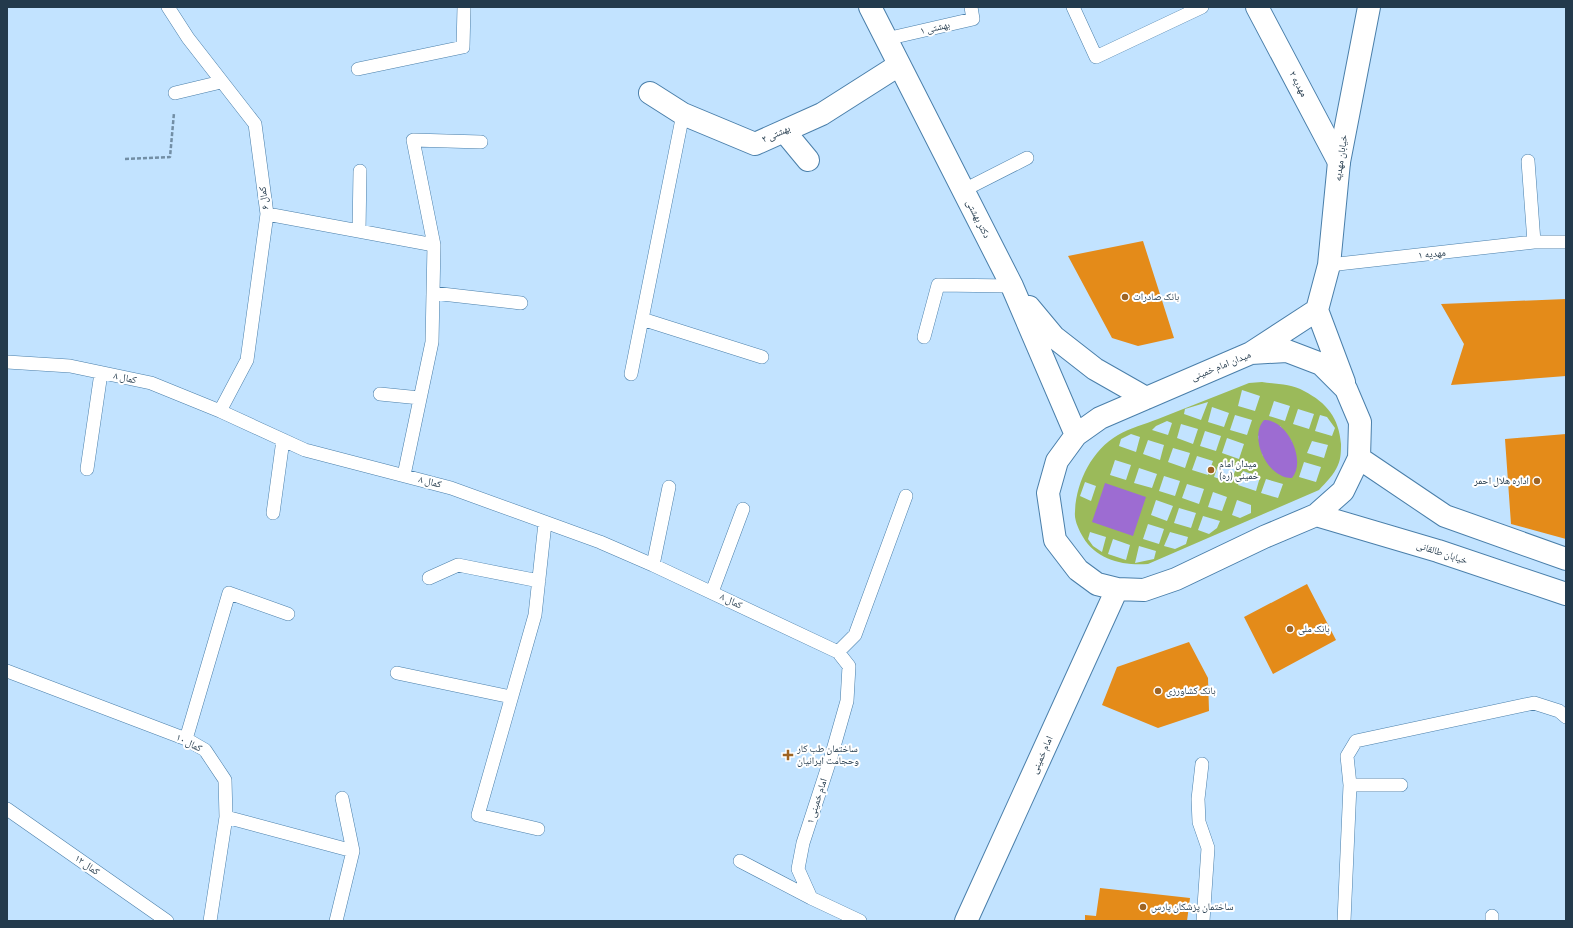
<svg xmlns="http://www.w3.org/2000/svg" width="1573" height="928" viewBox="0 0 1573 928" font-family="'Source Sans 3','Noto Naskh Arabic',sans-serif">
	<style>
		.green { fill: #9bba5a; fill-rule: evenodd }
		.water { fill: #9d6cd2 }
		.building { fill: #e48b19 }
		.lines { fill: none; stroke-linecap: round; stroke-linejoin: round }
		.lane-casing { stroke: #4a7faa; stroke-width: 14 }
		.street-casing { stroke: #4a7faa; stroke-width: 24 }
		.secondary-casing { stroke: #4a7faa; stroke-width: 24 }
		.path { stroke: #728ea5; stroke-width: 2.5; stroke-dasharray: 4 2; stroke-linecap: butt }
		.lane { stroke: #fff; stroke-width: 13 }
		.street { stroke: #fff; stroke-width: 22 }
		.secondary { stroke: #fff; stroke-width: 22 }
		.poi-dot { fill: #9e6423; stroke: #fff; stroke-width: 1.5 }
		.labels { text-anchor: middle; dominant-baseline: central; stroke-width: 4; stroke-linejoin: round; paint-order: stroke }
		.street-label { font-size: 10px; fill: #233a4c; stroke: #fff }
		.poi-label { font-size: 10px; fill: #233a4c; stroke: #fff; text-anchor: start }
	</style>
	<rect width="100%" height="100%" fill="#c2e3ff"/>
	<path class="green" d="M1262 382C1276 384 1292 384 1304 391 1327 403 1339 418 1341 444 1341 450 1341 459 1338 465 1334 475 1326 482 1319 490L1148 564C1124 566 1096 560 1083 537 1079 530 1074 520 1075 512 1076 482 1092 450 1118 435 1130 428 1145 424 1158 419 1188 407 1219 395 1249 383ZM1242 390 1260 396 1255 411 1238 406ZM1274 401 1290 406 1285 421 1269 416ZM1208 402 1201 420 1184 414 1185 409ZM1212 407 1229 413 1224 427 1208 422ZM1298 409 1314 414 1309 429 1293 424ZM1235 415 1252 420 1247 435 1230 430ZM1320 415 1327 417 1335 428 1332 436 1315 431ZM1167 421 1172 423 1168 435 1152 430 1156 426ZM1181 424 1198 429 1193 444 1177 438ZM1280 426 1292 442 1263 456 1258 436ZM1205 431 1221 436 1216 451 1200 446ZM1131 434 1140 437 1136 452 1119 446 1121 439ZM1227 438 1244 444 1239 459 1222 453ZM1148 440 1164 445 1160 460 1143 454ZM1312 441 1328 445 1324 458 1307 453ZM1173 448 1190 453 1185 468 1168 462ZM1197 456 1213 461 1208 475 1192 470ZM1115 460 1131 465 1126 480 1110 475ZM1304 462 1321 467 1316 482 1299 477ZM1219 463 1236 468 1231 483 1214 477ZM1139 468 1157 474 1152 488 1134 483ZM1243 471 1260 477 1256 491 1238 485ZM1164 476 1180 481 1175 496 1159 491ZM1266 479 1283 484 1278 498 1261 493ZM1085 482 1096 486 1091 501 1080 496ZM1187 484 1204 489 1199 504 1182 498ZM1213 492 1227 497 1222 511 1208 507ZM1156 500 1173 506 1167 521 1151 515ZM1237 500 1251 505V513L1240 518 1232 515ZM1179 508 1196 513 1191 528 1174 523ZM1203 516 1220 521 1217 528 1209 534 1198 530ZM1148 524 1164 529 1159 544 1143 539ZM1090 532 1106 537 1102 552 1093 546 1088 539ZM1170 532 1188 537 1186 544 1175 549 1164 546ZM1113 539 1130 545 1126 560 1108 554ZM1139 546 1156 551 1154 559 1135 563Z"/>
	<path class="water" d="M1264 420C1287 419 1307 460 1292 478 1268 479 1248 438 1264 420Z
		M1105 483 1146 497 1133 536 1092 522Z"/>
	<path class="building" d="M1143 241 1174 338 1138 346 1112 338 1068 256Z
		M1566 299V376L1451 385 1464 344 1441 304Z
		M1566 434V539L1511 524 1505 439Z
		M1307 584 1336 640 1273 674 1244 617Z
		M1189 642 1208 678 1209 711 1158 728 1102 705 1117 667Z
		M1100 888 1190 898 1187 921H1085V915L1096 916Z"/>
	<g class="lines">
		<g class="lane-casing">
			<path id="lane" d="M168 7 188 38 255 124 267 214 247 360 220 411
				M1073 7 1096 57 1202 7
				M886 39 973 19 971 7
				M358 69 463 47 464 7
				M175 93 221 82
				M1528 161 1534 242
				M964 190 1027 158
				M267 214 434 245
				M359 231 360 171
				M1329 265 1534 242H1566
				M433 293 521 303
				M642 319 762 357
				M924 337 938 285 1012 286
				M7 362 70 366 151 383 220 411 305 450 451 488 600 542 653 565 838 652 849 666 847 701 831 757 803 843 798 869 811 898 860 921
				M631 374 683 114
				M380 394 420 398
				M87 469 101 373
				M404 475 432 342 433 293 434 245 413 140 481 142
				M273 513 283 440
				M653 565 669 487
				M429 578 458 565 539 581
				M712 592 743 509
				M838 652 855 635 906 496
				M7 671 186 739 205 750 225 780 226 817 210 921
				M397 673 511 697
				M186 739 229 593 288 614
				M1202 764 1198 799 1199 822 1208 848 1203 921
				M1350 785H1401
				M7 809 167 921
				M226 817 353 851
				M538 829 478 815 535 615 545 523
				M740 861 811 898
				M1492 916V921
				M336 921 353 851 342 798
				M1344 921 1350 785 1347 756 1356 741 1534 703 1559 711 1566 717"/>
		</g>
		<g class="street-casing">
			<path id="street" d="M1257 7 1339 162
				M650 93 683 114 755 144 822 114 899 65
				M784 131 808 160"/>
		</g>
		<g class="secondary-casing">
			<path id="secondary" d="M870 7 1012 286 1076 435
				M1029 307 1054 337 1095 369 1146 398
				M1317 310 1329 265 1339 162 1369 7
				M1317 310 1344 382
				M1287 351 1321 364 1346 389 1360 422 1359 458 1343 491 1316 515 1264 537 1176 579 1144 590 1117 589 1097 584 1078 570 1055 540 1048 493 1057 461 1076 435 1100 418 1251 353Z
				M1251 353 1317 310
				M1359 458 1445 516 1566 559
				M1316 515 1438 551 1566 594
				M966 921 1117 589"/>
		</g>
		<path class="path" d="M125 159 170 157 174 113"/>
		<use href="#lane" class="lane"/>
		<use href="#street" class="street"/>
		<use href="#secondary" class="secondary"/>
	</g>
	<g class="poi-dot">
		<circle cx="1125" cy="297" r="4"/>
		<circle cx="1211" cy="470" r="4"/>
		<circle cx="1537" cy="481" r="4"/>
		<circle cx="1290" cy="629" r="4"/>
		<circle cx="1158" cy="691" r="4"/>
		<path d="M786 749h4v4h4v4h-4v4h-4v-4h-4v-4h4z"/>
		<circle cx="1143" cy="907" r="4"/>
	</g>
	<g class="labels">
		<g class="street-label">
			<text transform="translate(935 28) rotate(-13)">بهشتی ۱</text>
			<text transform="translate(1298 84) rotate(62)">مهدیه ۲</text>
			<text transform="translate(776 134) rotate(-24)">بهشتی ۲</text>
			<text transform="translate(1341 158) rotate(-82)">خیابان مهدیه</text>
			<text transform="translate(264 198) rotate(-97)">کمال ۶</text>
			<text transform="translate(978 219) rotate(63)">دکتر بهشتی</text>
			<text transform="translate(1432 254) rotate(-6)">مهدیه ۱</text>
			<text transform="translate(1221 366) rotate(-22)">میدان امام خمینی</text>
			<text transform="translate(125 378) rotate(12)">کمال ۸</text>
			<text transform="translate(430 482) rotate(15)">کمال ۸</text>
			<text transform="translate(1442 553) rotate(18)">خیابان طالقانی</text>
			<text transform="translate(731 601) rotate(25)">کمال ۸</text>
			<text transform="translate(189 743) rotate(27)">کمال ۱۰</text>
			<text transform="translate(1042 755) rotate(-66)">امام خمینی</text>
			<text transform="translate(817 801) rotate(-72)">امام خمینی ۱</text>
			<text transform="translate(87 865) rotate(35)">کمال ۱۲</text>
		</g>
		<g class="poi-label">
			<text x="1133" y="297">بانک صادرات</text>
			<text x="1219" y="464">میدان امام<tspan x="1219" dy="12">خمینی (ره)</tspan></text>
			<text x="1529" y="481" text-anchor="end">اداره هلال احمر</text>
			<text x="1298" y="629">بانک ملی</text>
			<text x="1166" y="691">بانک کشاورزی</text>
			<text x="797" y="749">ساختمان طب کار<tspan x="797" dy="12">و‌حجامت ایرانیان</tspan></text>
			<text x="1151" y="907">ساختمان پزشکان پارس</text>
		</g>
	</g>
	<rect width="1573" height="928" fill="none" stroke="#233a4c" stroke-width="16"/>
</svg>
